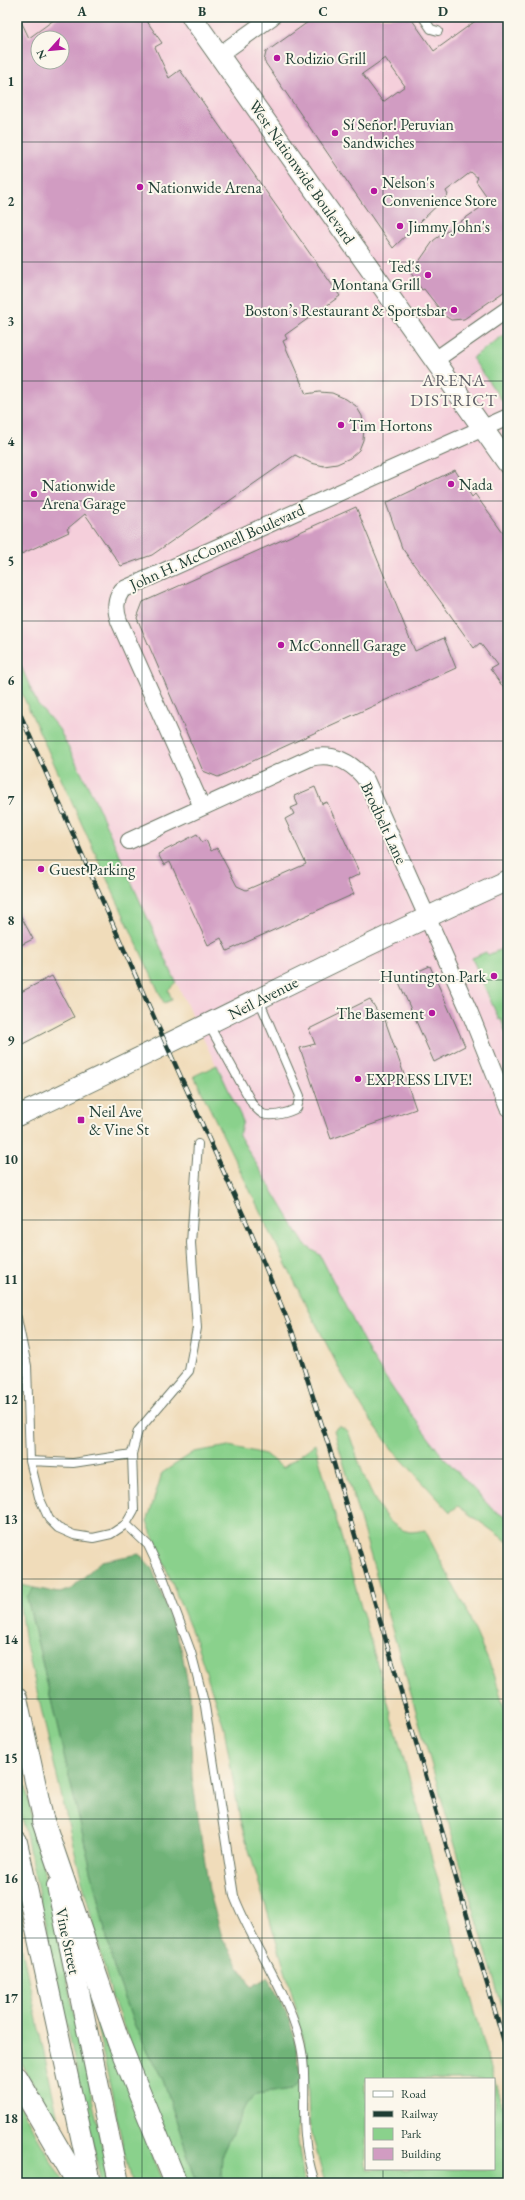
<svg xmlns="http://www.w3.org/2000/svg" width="525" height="2200" viewBox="0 0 525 2200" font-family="'EB Garamond',serif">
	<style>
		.built { fill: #f5cfdb; fill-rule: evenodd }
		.green { fill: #8ad18c; stroke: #548760; fill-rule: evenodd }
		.forest { fill: #6fb378; stroke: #477856 }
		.building { fill: #d19cc2; fill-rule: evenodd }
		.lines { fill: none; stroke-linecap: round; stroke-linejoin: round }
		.service-casing { stroke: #687563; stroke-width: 10 }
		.minor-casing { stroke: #687563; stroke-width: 18 }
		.tertiary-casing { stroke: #687563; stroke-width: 22 }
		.motorway-casing { stroke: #687563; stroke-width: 24 }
		.service { stroke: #fff; stroke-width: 8 }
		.minor { stroke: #fff; stroke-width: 16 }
		.tertiary { stroke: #fff; stroke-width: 20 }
		.motorway { stroke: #fff; stroke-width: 22 }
		.rail-casing { stroke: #1f3d34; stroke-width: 4.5 }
		.rail { stroke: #fbf7ec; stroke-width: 3; stroke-dasharray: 9; stroke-linecap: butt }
		.grid { fill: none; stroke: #1f3d34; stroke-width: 1; stroke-opacity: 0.55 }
		.poi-dot { fill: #b5179e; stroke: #fbf7ec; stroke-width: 1.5 }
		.labels { text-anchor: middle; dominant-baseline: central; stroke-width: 4; stroke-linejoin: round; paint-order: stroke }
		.poi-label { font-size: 16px; fill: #1f3d34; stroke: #fbf7ec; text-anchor: start }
		.street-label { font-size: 16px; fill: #1f3d34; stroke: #fbf7ec }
		.neighbourhood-label { font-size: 17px; letter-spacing: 1px; fill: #5d5e66; stroke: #fbf7ec }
		.neatline { fill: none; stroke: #1f3d34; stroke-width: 1.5 }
		.grid-label { font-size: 13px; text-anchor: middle; font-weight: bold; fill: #1f3d34 }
	</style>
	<rect width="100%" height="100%" fill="#fbf7ec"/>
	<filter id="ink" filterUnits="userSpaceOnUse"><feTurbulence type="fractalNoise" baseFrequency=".025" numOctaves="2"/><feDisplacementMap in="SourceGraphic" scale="8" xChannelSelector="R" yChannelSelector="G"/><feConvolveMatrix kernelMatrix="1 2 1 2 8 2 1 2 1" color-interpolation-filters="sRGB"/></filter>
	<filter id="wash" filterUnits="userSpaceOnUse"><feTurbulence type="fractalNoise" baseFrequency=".012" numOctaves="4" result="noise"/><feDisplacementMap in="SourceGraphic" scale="16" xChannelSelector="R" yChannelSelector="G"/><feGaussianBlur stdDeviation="0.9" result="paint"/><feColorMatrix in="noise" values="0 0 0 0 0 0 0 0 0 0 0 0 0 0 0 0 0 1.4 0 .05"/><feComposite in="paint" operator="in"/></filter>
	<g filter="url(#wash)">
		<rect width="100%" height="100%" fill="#f0dcba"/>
		<path class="built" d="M17 17H508V332L472 358 503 402 508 400V1519L492 1509 440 1453 395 1392 370 1354 320 1255 305 1245 239 1135 243 1121 176 982 95 800 59 729 37 703 17 657ZM38 38H62V62H38Z"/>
		<path class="green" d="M508 332V400L503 402 472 358Z
			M17 657 37 703 59 729 95 800 176 982 168 990 172 1000 164 1003 17 683Z
			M508 946V1039L501 1019 499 1020 472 958 486 952 488 955Z
			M217 1065 243 1121 239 1135 305 1245 320 1255 370 1354 395 1392 440 1453 492 1509 508 1519V1542L458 1506 450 1512 392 1449 365 1412 342 1374 300 1293 194 1076Z
			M339 1426 348 1431C359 1459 375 1527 410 1532 414 1532 420 1531 425 1530L466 1610 494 1674 508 1720V2027L334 1430Z
			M315 1444 508 2128V2183H325L309 2123 307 2060 295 2004 240 1820 224 1728 196 1642 147 1522 162 1473 194 1452 229 1446 265 1454 283 1468ZM366 2079H494V2169H366Z
			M17 1584 34 1588 27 1598 114 1968 135 2026 163 2080 197 2183H185L112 1997 76 1857 24 1636Z
			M17 1745 110 2183H101L17 1793Z
			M17 1926 60 2128 51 2116 17 2055Z
			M96 2002 163 2183H131L92 2003Z
			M301 2079 297 2134 304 2183H224L221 2175 222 2154 246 2104 257 2094 292 2089Z
			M17 2101 60 2177 65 2183H17Z"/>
		<path class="forest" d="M139 1554 152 1568 181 1648 190 1695 192 1777 209 1890 222 1937 251 1987 268 1977 287 2013 294 2035 301 2079 292 2089 257 2094 246 2104 222 2154 221 2175 224 2183H197L163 2080 135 2026 114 1968 27 1597 34 1588 60 1593 71 1589 101 1561Z"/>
		<g id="blocks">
			<path class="building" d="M17 17H19L29 38 58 17H144L162 43 155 47 169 78 180 70 340 296 285 335 287 339 283 341 306 394 319 392 332 393 346 399 356 406 362 416 364 428 363 440 359 450 350 458 337 464 324 466 311 463 295 455 152 555 121 566 85 514 67 529 69 532 17 556ZM38 38H62V62H38Z
				M315 17H410L434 51 481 17H508V289L464 319 451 320 445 316 424 289 422 290 411 273 434 240 490 201 476 181 478 178 471 172 446 191 448 195 393 248 264 61 266 52ZM385 58 405 86 383 102 362 74Z
				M455 470 472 497 475 494 508 540V694L490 669 497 665 480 643 474 648 402 548 386 503Z
				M356 507 415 651 444 638 456 668 218 777 203 771 137 618 143 602Z
				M315 787 322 804 327 802 360 874 347 880 354 894 227 951 221 938 208 945 170 862 164 865 158 854 197 834 202 842 206 840 211 851 217 848 237 886 246 890 306 864 285 819 294 814 291 808 298 805 294 796Z
				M17 909 33 939 17 947Z
				M430 966 465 1046 434 1062 398 980Z
				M52 976 74 1017 17 1047V994Z
				M370 999 383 1021 385 1020 416 1109 331 1139 300 1048 315 1044 309 1029Z"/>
		</g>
	</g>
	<g filter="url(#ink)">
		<use href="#blocks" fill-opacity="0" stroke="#687563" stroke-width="1"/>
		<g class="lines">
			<g class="service-casing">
				<path id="service" d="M423 17 431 29 438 31
					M209 1025 253 1105C256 1108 259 1112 263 1114 272 1118 290 1112 297 1108L300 1096 259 1000
					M17 1318 27 1366 30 1461 39 1497 49 1519 58 1528 74 1535 93 1538 111 1534 126 1524 134 1510 132 1454 138 1431 189 1371 197 1328 191 1243 198 1144
					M30 1461 73 1463 132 1454
					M126 1524 148 1545 163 1577 191 1652 205 1706 234 1896C253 1945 285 1987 299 2038 308 2070 302 2103 305 2135 306 2152 310 2167 315 2183"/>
			</g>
			<g class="minor-casing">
				<path id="minor" d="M219 55 272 17
					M435 360 508 309
					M202 807 119 621C115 609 115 600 122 590L508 417
					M129 841 310 758C333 752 352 762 366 780L470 1013 508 1108"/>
			</g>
			<g class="tertiary-casing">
				<path id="tertiary" d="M192 17 508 464
					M17 1116C182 1040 342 954 508 880
					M17 1698 47 1837
					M17 1842 91 2183
					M57 1886 119 2183"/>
			</g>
			<g class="motorway-casing">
				<path id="motorway" d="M43 1821 119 2043 176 2183
					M17 2078 78 2183"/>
			</g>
			<use href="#service" class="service"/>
			<use href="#minor" class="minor"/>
			<use href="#tertiary" class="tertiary"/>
			<use href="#motorway" class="motorway"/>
			<g class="rail-casing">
				<path id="rail" d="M17 707 148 1004 249 1228 292 1331 329 1447 508 2055"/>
			</g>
			<use href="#rail" class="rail"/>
		</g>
	</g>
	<path class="grid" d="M142 17V2183M262 17V2183M383 17V2079M17 142H508M17 262H508M17 381H508M17 501H508M17 621H508M17 741H508M17 860H508M17 980H508M17 1100H508M17 1220H508M17 1340H508M17 1459H508M17 1579H508M17 1699H508M17 1819H508M17 1938H508M17 2058H508M383 2169V2183"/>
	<g class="poi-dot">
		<circle cx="277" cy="58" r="4"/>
		<circle cx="335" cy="133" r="4"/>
		<circle cx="140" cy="187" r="4"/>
		<circle cx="374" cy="191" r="4"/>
		<circle cx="400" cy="226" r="4"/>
		<circle cx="428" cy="275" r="4"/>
		<circle cx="454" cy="310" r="4"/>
		<circle cx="341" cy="425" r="4"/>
		<circle cx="451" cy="484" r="4"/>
		<circle cx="34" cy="494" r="4"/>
		<circle cx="281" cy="645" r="4"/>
		<circle cx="41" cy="869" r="4"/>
		<circle cx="494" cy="976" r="4"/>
		<circle cx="432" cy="1013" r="4"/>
		<circle cx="358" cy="1079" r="4"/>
		<rect x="77" y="1116" width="8" height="8" rx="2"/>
	</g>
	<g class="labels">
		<g class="poi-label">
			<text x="285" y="58">Rodizio Grill</text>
			<text x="343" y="124">Sí Señor! Peruvian<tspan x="343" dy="18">Sandwiches</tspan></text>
			<text x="382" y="182">Nelson's<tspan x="382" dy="18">Convenience Store</tspan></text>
			<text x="148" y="187">Nationwide Arena</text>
			<text x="408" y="226">Jimmy John's</text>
			<text x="420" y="266" text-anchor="end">Ted's<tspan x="420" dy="18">Montana Grill</tspan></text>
			<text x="446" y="310" text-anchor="end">Boston’s Restaurant &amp; Sportsbar</text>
			<text x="349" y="425">Tim Hortons</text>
			<text x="459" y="484">Nada</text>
			<text x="42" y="485">Nationwide<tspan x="42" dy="18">Arena Garage</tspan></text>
			<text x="289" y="645">McConnell Garage</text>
			<text x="49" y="869">Guest Parking</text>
			<text x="486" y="976" text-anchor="end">Huntington Park</text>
			<text x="424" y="1013" text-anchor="end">The Basement</text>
			<text x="366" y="1079">EXPRESS LIVE!</text>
			<text x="89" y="1111">Neil Ave<tspan x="89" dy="18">&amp; Vine St</tspan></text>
		</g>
		<g class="street-label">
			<text transform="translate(302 172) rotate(55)">West Nationwide Boulevard</text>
			<text transform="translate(217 547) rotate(-24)">John H. McConnell Boulevard</text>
			<text transform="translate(384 823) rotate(65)">Brodbelt Lane</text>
			<text transform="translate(263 998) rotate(-27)">Neil Avenue</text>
			<text transform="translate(68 1941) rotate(78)">Vine Street</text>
		</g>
		<g class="neighbourhood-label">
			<text x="454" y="380">ARENA<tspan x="454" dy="20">DISTRICT</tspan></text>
		</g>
	</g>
	<rect width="525" height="2200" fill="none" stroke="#fbf7ec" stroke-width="44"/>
	<rect x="365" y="2078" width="130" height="92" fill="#fbf7ec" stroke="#a3ada2"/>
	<rect x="373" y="2091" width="20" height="6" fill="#ffffff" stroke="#a3ada2"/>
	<text x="401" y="2098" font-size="12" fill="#1f3d34">Road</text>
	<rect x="373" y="2111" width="20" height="6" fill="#1f3d34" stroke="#a3ada2"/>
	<text x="401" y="2118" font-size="12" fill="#1f3d34">Railway</text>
	<rect x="373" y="2128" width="20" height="12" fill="#8ad18c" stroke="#a3ada2"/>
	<text x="401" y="2138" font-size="12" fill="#1f3d34">Park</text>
	<rect x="373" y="2148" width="20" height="12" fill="#d19cc2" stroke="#a3ada2"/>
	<text x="401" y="2158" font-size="12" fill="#1f3d34">Building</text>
	<g transform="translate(50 50) rotate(243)"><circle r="19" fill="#fbf7ec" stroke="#a3ada2"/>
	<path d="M0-3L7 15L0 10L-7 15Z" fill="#b5179e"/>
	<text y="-6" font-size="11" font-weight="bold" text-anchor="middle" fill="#1f3d34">N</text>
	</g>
	<rect x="22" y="22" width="481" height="2156" class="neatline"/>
	<g class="grid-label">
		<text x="82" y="16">A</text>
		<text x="202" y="16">B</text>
		<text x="323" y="16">C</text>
		<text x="443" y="16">D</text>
		<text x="11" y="86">1</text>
		<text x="11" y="206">2</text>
		<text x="11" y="326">3</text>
		<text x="11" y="446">4</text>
		<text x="11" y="566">5</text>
		<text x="11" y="685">6</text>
		<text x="11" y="805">7</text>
		<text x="11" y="925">8</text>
		<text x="11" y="1045">9</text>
		<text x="11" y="1164">10</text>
		<text x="11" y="1284">11</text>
		<text x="11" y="1404">12</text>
		<text x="11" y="1524">13</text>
		<text x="11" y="1644">14</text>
		<text x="11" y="1763">15</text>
		<text x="11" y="1883">16</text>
		<text x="11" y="2003">17</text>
		<text x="11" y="2123">18</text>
	</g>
</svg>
